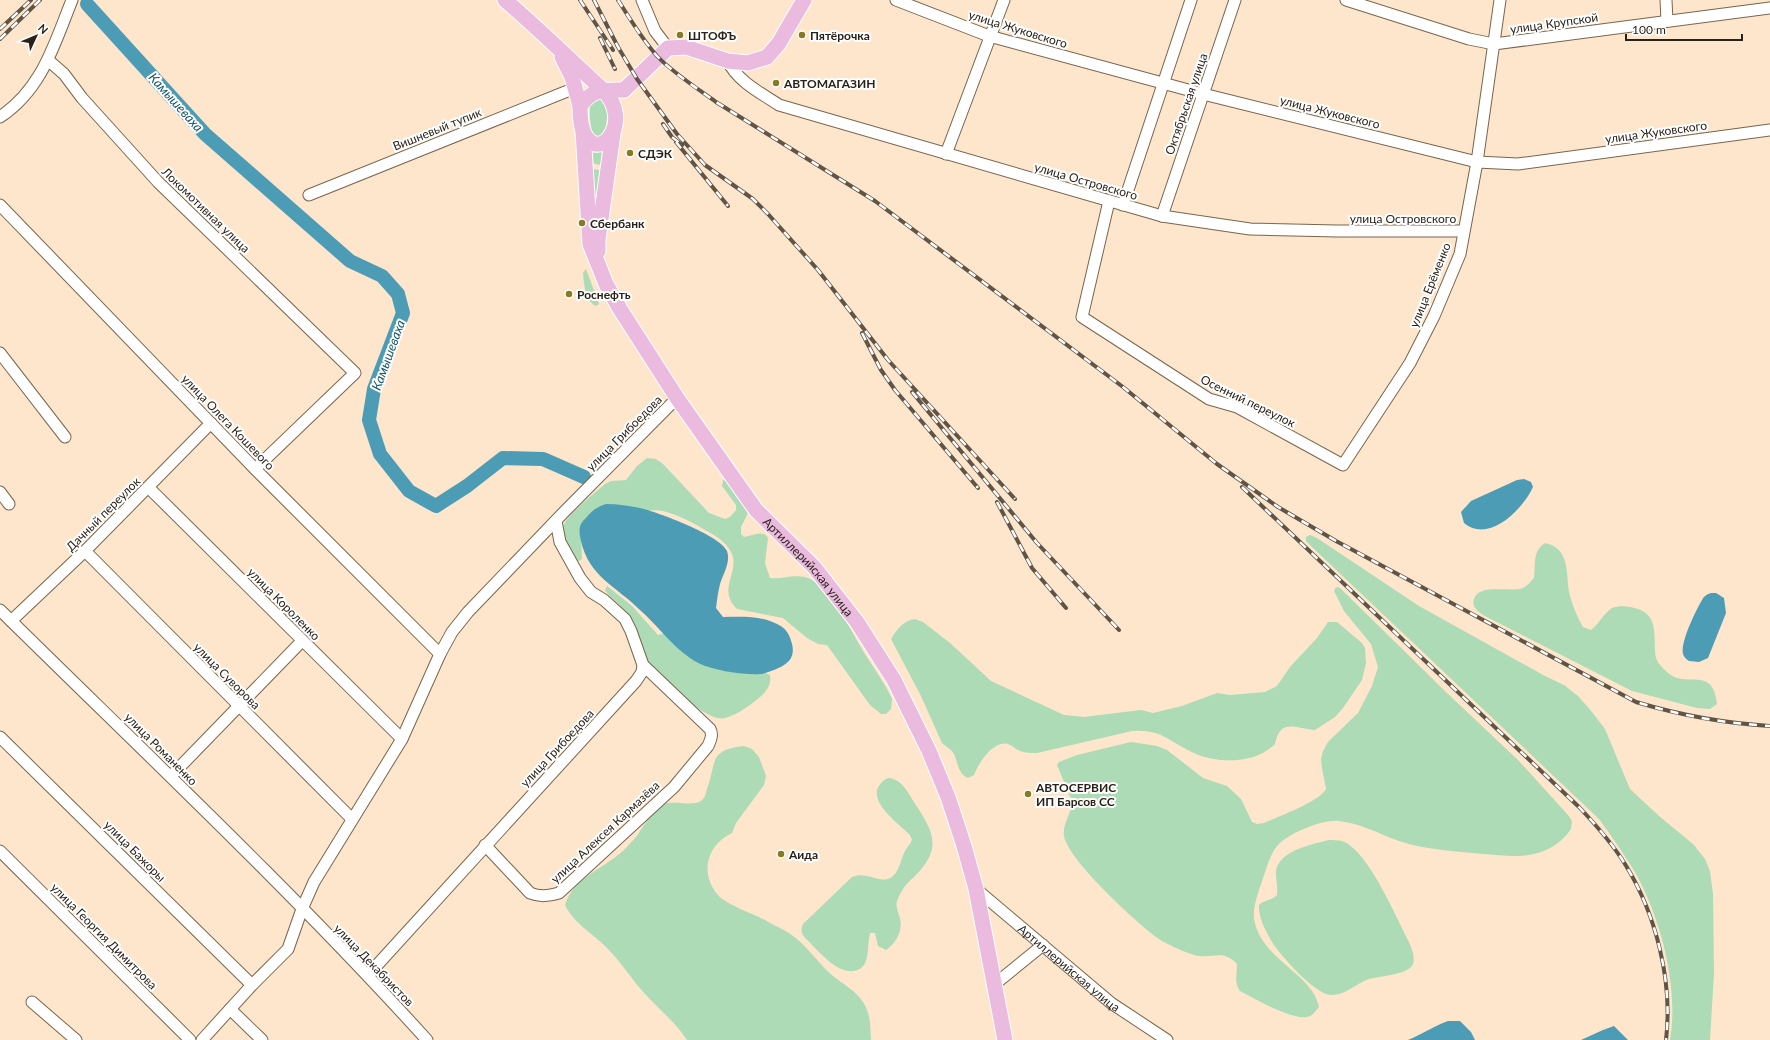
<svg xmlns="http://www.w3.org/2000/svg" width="1770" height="1040" viewBox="0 0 1770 1040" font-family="Lato,sans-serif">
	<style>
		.green { fill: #acdbb5 }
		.water { fill: #4d9cb6 }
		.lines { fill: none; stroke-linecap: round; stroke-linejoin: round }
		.river { stroke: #4d9cb6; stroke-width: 14 }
		.minor-casing { stroke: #78654d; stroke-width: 13 }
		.major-casing { stroke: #fff; stroke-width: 17 }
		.minor { stroke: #fff; stroke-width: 11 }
		.major { stroke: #ebbbdf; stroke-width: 15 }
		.rail-casing { stroke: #5f5446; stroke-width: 4 }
		.rail { stroke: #fff; stroke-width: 2.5; stroke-dasharray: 8; stroke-linecap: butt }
		.poi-dot { fill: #887a1f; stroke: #fff; stroke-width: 1.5 }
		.labels { text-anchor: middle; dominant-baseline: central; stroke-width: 4; stroke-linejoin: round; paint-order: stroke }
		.street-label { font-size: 12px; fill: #2a2218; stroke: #fff }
		.poi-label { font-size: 12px; font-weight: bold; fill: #2a2218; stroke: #fff; text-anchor: start }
		.water-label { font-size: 13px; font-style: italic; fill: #18586b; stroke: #fff }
	</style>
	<rect width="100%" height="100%" fill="#fde6cc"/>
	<path class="green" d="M600 98 608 109 605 135 601 139 592 135 590 118V103Z
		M602 152 601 165 591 163V153Z
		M592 169 600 170 594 214Z
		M586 269 599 304 596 306C585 301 584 284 583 273Z
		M647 458 656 459 663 464 709 513 725 519 730 517 736 510V505L722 486 723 481 726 477 749 511 741 527V534L744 537C752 536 763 529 768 538L765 563 770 578C784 580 798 572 812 580 834 593 852 633 865 654 874 669 885 683 892 699L891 709 886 714H881L870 705 827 645 818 644 807 638 783 618 737 609C718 590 737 576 733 557 729 543 716 536 705 530 692 522 678 515 663 511 642 506 601 526 581 534L582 559 579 561 574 560C570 553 562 535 563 527 566 515 595 493 605 484L611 481 626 480 637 466Z
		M1310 535 1317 538 1419 606 1545 676 1564 685 1578 696 1592 712 1605 729 1630 789 1659 816 1693 844 1705 859 1710 871 1713 894 1714 973 1710 1040H1670C1679 987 1661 919 1635 872 1624 854 1612 837 1599 819L1313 548 1306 541V537Z
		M1545 543C1570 548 1566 573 1569 592 1572 604 1577 617 1583 627L1591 630C1599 624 1603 614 1612 608 1617 606 1625 606 1630 607 1662 612 1652 637 1656 658 1658 664 1663 668 1667 672 1686 690 1713 664 1717 704L1710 709 1697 708 1632 691 1485 616C1479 612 1471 607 1474 599 1479 583 1511 593 1523 588 1527 586 1531 581 1534 578 1536 564 1532 552 1545 543Z
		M607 586 632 606 658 635 673 631 770 675C772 688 763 695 754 702 746 708 734 716 725 718 705 723 666 679 652 666 641 651 637 632 627 615 622 605 611 599 605 590Z
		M1336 587 1340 588 1447 693 1518 760 1568 815 1572 821 1571 829C1563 841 1549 851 1534 854 1517 858 1500 855 1483 854 1455 851 1426 850 1399 841 1379 834 1360 823 1339 821 1323 819 1289 833 1278 845 1272 852 1269 860 1266 869 1262 883 1252 905 1254 919 1261 960 1313 974 1319 1007 1316 1010 1313 1015 1310 1016 1295 1023 1254 998 1240 991 1234 983 1237 974 1237 964 1222 948 1212 960 1194 955 1184 952 1164 943 1156 937 1134 920 1069 861 1064 836 1062 824 1072 813 1072 801L1057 765 1059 762 1077 755 1131 742 1157 746 1167 750 1203 778 1227 786 1241 799 1252 822 1257 824 1264 823C1279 816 1319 802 1326 789L1322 768 1321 759 1323 751 1328 742 1358 713 1372 686 1378 667 1371 644 1344 611 1334 591Z
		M915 619 923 622 950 643 991 681 1064 715 1084 717 1141 710 1153 713 1182 706 1217 693 1230 695 1265 692 1277 686 1290 667 1317 638 1328 622H1337L1362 643 1365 648 1366 663 1362 680 1343 708 1335 717 1315 730C1295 728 1280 718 1275 744 1255 764 1219 764 1194 753 1169 742 1163 729 1132 731L1037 753C1029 753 1023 753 1016 749 1014 747 1011 745 1008 744 993 740 978 764 974 775L968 778C956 773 959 760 952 751 949 748 945 746 942 743L921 696 891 639C897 629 904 620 915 619Z
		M744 746 752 749 759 757 766 776 764 785 736 823 732 833C708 844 699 872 717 894 726 905 752 913 765 920 775 926 788 931 797 939 810 950 820 965 833 976 843 984 856 991 863 1002 871 1014 870 1026 871 1040H687C676 1023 659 1009 645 994 632 980 622 963 608 949 594 934 574 924 565 905 574 876 607 868 627 847 631 842 637 837 640 831 647 822 651 811 661 805 674 799 694 808 702 800 705 798 706 793 707 789 717 762 708 750 744 746Z
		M889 778C901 779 908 792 914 802 934 833 943 848 914 877 905 885 902 889 897 901 895 907 899 913 900 919 903 931 896 943 886 950L878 946 875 933H870C867 944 870 962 861 968 844 980 822 955 812 945 809 941 803 937 802 933 801 930 802 927 803 924L852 877C862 873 869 877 879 879 897 883 899 865 904 853 906 848 910 845 912 840L910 835C900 825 868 802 879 786 882 782 884 779 889 778Z
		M1329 840C1333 840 1338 840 1342 841 1368 850 1396 917 1409 942 1412 949 1416 959 1412 966 1405 975 1380 976 1369 979 1355 984 1345 996 1330 995 1314 993 1281 956 1272 942 1266 932 1258 917 1259 905 1264 900 1271 901 1277 895 1278 888 1276 881 1276 873 1276 851 1313 844 1329 840Z"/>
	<path class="water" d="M1524 479 1531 482 1533 487C1523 509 1489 544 1464 523L1461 512 1471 501 1517 480Z
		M606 504C618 504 629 506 640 508 657 512 720 535 727 551 731 562 723 574 720 584 718 592 717 600 716 608L723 617C741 617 762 615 779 625 787 629 790 636 792 644 796 660 785 666 771 671 768 672 764 674 760 674 751 675 739 673 730 672 718 670 700 666 690 658 671 645 657 625 640 610 616 586 589 577 581 541 579 533 578 525 585 519 592 511 596 507 606 504Z
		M1711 593H1716L1724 598 1726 613 1708 658 1699 662 1689 661C1686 659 1684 657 1683 654 1680 643 1696 610 1702 600 1704 596 1707 594 1711 593Z
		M1448 1021H1460L1471 1032 1475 1040H1408C1422 1034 1434 1026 1448 1021Z
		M1614 1026 1628 1040H1581L1603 1030Z"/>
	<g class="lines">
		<path class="river" d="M87 4 205 134 350 261 382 276 398 294 403 313 374 389 369 420 380 454 409 491 436 506 467 486 503 458 543 459 584 477"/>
		<g class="minor-casing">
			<g id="minor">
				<path d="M642 0 655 31 668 48"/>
				<path d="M896 0 989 36 1203 94 1477 162 1518 164 1770 130"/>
				<path d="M1346 0 1469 39 1494 44 1770 8"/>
				<path d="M1666 0 1667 21"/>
				<path d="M48 60 64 74 82 98 158 182 355 373 255 469"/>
				<path d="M728 61C737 81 761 93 779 105L1162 216 1250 229 1337 231H1463"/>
				<path d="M0 117C42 89 54 45 72 0"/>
				<path d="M946 154 1004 0"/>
				<path d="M309 195 575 88"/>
				<path d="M1109 201 1082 317 1209 399 1237 407 1343 465 1410 363 1434 316 1460 254 1477 162 1500 0"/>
				<path d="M0 205 255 469 440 654"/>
				<path d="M1123 205 1191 0"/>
				<path d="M1162 216 1235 0"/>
				<path d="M0 353 65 437"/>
				<path d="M148 487 402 739"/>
				<path d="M0 492 9 504"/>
				<path d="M85 551 352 819"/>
				<path d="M0 610C144 752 291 890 427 1040"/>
				<path d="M11 621 85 551 211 423"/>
				<path d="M0 737 252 985"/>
				<path d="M171 776 302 641"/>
				<path d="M485 845 530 893C540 897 548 896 559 893L674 787 708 746C711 739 713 735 710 729L643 665"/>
				<path d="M0 851 190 1040"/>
				<path id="s1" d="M976 889 1111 1003 1167 1040"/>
				<path d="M368 975 636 681 642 672 643 665 631 631 625 619 604 600 591 592 580 578 560 542 556 521"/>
				<path d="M995 984 1043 945"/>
				<path d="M32 1002 76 1040"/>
				<path d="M230 1009 262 1040"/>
				<path d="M202 1040 252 985 288 949 302 909 314 882 402 739 440 654 452 632 468 612 565 511 677 398"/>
			</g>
		</g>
		<g class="major-casing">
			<g id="major">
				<path d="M505 0C539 29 570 60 603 90 635 121 598 167 583 131 580 123 580 114 580 106 593 88 603 90 624 90"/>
				<path d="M562 57 572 77 580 106"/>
				<path d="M624 90 668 48 686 47 728 61 748 63 767 57 779 43 804 0"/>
				<path id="s2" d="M583 131 590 244 606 284 620 309 677 398 756 510 814 567 857 622 894 680 929 751 948 797 964 846 976 889 1005 1040"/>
				<path d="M598 251V240L613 134"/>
			</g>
		</g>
		<use href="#minor" class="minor"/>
		<use href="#major" class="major"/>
		<g class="rail-casing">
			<path id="rail" d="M580 0 613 50
				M594 0 618 47 637 79 677 134 705 165 753 199 768 214 818 270 888 360 1015 499
				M618 0C630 19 642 39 657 56 672 72 698 89 716 102L875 201 1123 387 1217 464 1278 507 1336 541 1636 702C1683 716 1722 723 1770 726
				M0 29 31 0
				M600 38 615 69
				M0 39 40 0
				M663 124 672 137 682 145
				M676 142 728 206
				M862 333 881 370 895 390 978 488
				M912 392 1037 543 1119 630
				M1242 487 1579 807C1596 825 1612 843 1625 864 1656 914 1673 981 1666 1040
				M997 502 1032 568 1066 608"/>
		</g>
		<use href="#rail" class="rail"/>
	</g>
	<g class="poi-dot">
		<circle cx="680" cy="35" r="4"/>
		<circle cx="802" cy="35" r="4"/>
		<circle cx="776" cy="83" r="4"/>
		<circle cx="630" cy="153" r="4"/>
		<circle cx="582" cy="223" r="4"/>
		<circle cx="569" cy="294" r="4"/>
		<circle cx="1028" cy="794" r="4"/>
		<circle cx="781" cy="854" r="4"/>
	</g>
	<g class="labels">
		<g class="street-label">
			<text transform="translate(1554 23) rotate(-8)">улица Крупской</text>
			<text transform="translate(1018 29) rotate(17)">улица Жуковского</text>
			<text transform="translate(1186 104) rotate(-71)">Октябрьская улица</text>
			<text transform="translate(1330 112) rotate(14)">улица Жуковского</text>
			<text transform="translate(437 129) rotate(-22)">Вишневый тупик</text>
			<text transform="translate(1656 132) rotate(-8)">улица Жуковского</text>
			<text transform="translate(1086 181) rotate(16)">улица Островского</text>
			<text transform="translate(206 210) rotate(44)">Локомотивная улица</text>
			<text x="1403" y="218">улица Островского</text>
			<text transform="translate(1430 285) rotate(-68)">улица Ерёменко</text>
			<text transform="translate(1248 401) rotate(26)">Осенний переулок</text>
			<text transform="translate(228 422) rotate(46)">улица Олега Кошевого</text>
			<text transform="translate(624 433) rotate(-45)">улица Грибоедова</text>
			<text transform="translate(103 514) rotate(-45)">Дачный переулок</text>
			<text stroke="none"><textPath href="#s2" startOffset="505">Артиллерийская улица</textPath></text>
			<text transform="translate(284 604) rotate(45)">улица Короленко</text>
			<text transform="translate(227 676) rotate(45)">улица Суворова</text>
			<text transform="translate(557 748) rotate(-47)">улица Грибоедова</text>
			<text transform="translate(161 749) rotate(45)">улица Романенко</text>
			<text transform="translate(605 832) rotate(-43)">улица Алексея Кармазёва</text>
			<text transform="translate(135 851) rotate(45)">улица Бажоры</text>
			<text transform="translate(104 936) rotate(45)">улица Георгия Димитрова</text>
			<text transform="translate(374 965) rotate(46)">улица Декабристов</text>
			<text stroke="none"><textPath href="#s1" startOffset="122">Артиллерийская улица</textPath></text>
		</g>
		<g class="poi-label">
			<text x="688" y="35">ШТОФЪ</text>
			<text x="810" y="35">Пятёрочка</text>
			<text x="784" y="83">АВТОМАГАЗИН</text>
			<text x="638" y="153">СДЭК</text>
			<text x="590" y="223">Сбербанк</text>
			<text x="577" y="294">Роснефть</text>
			<text x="1036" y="787">АВТОСЕРВИС<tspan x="1036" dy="14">ИП Барсов СС</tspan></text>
			<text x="789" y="854">Аида</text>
		</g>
		<g class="water-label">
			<text transform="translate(176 102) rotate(48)">Камышеваха</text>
			<text transform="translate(388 355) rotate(-70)">Камышеваха</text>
		</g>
	</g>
	<g transform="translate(36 36) rotate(46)" stroke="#ffffff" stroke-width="3" paint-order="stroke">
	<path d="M0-3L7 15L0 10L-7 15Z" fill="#2a2218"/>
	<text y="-6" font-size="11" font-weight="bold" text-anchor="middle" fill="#2a2218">N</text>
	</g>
	<path d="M1626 34v6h116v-6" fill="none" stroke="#2a2218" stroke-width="2"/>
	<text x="1632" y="34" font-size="12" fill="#2a2218" stroke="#ffffff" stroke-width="3" paint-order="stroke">100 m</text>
</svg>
